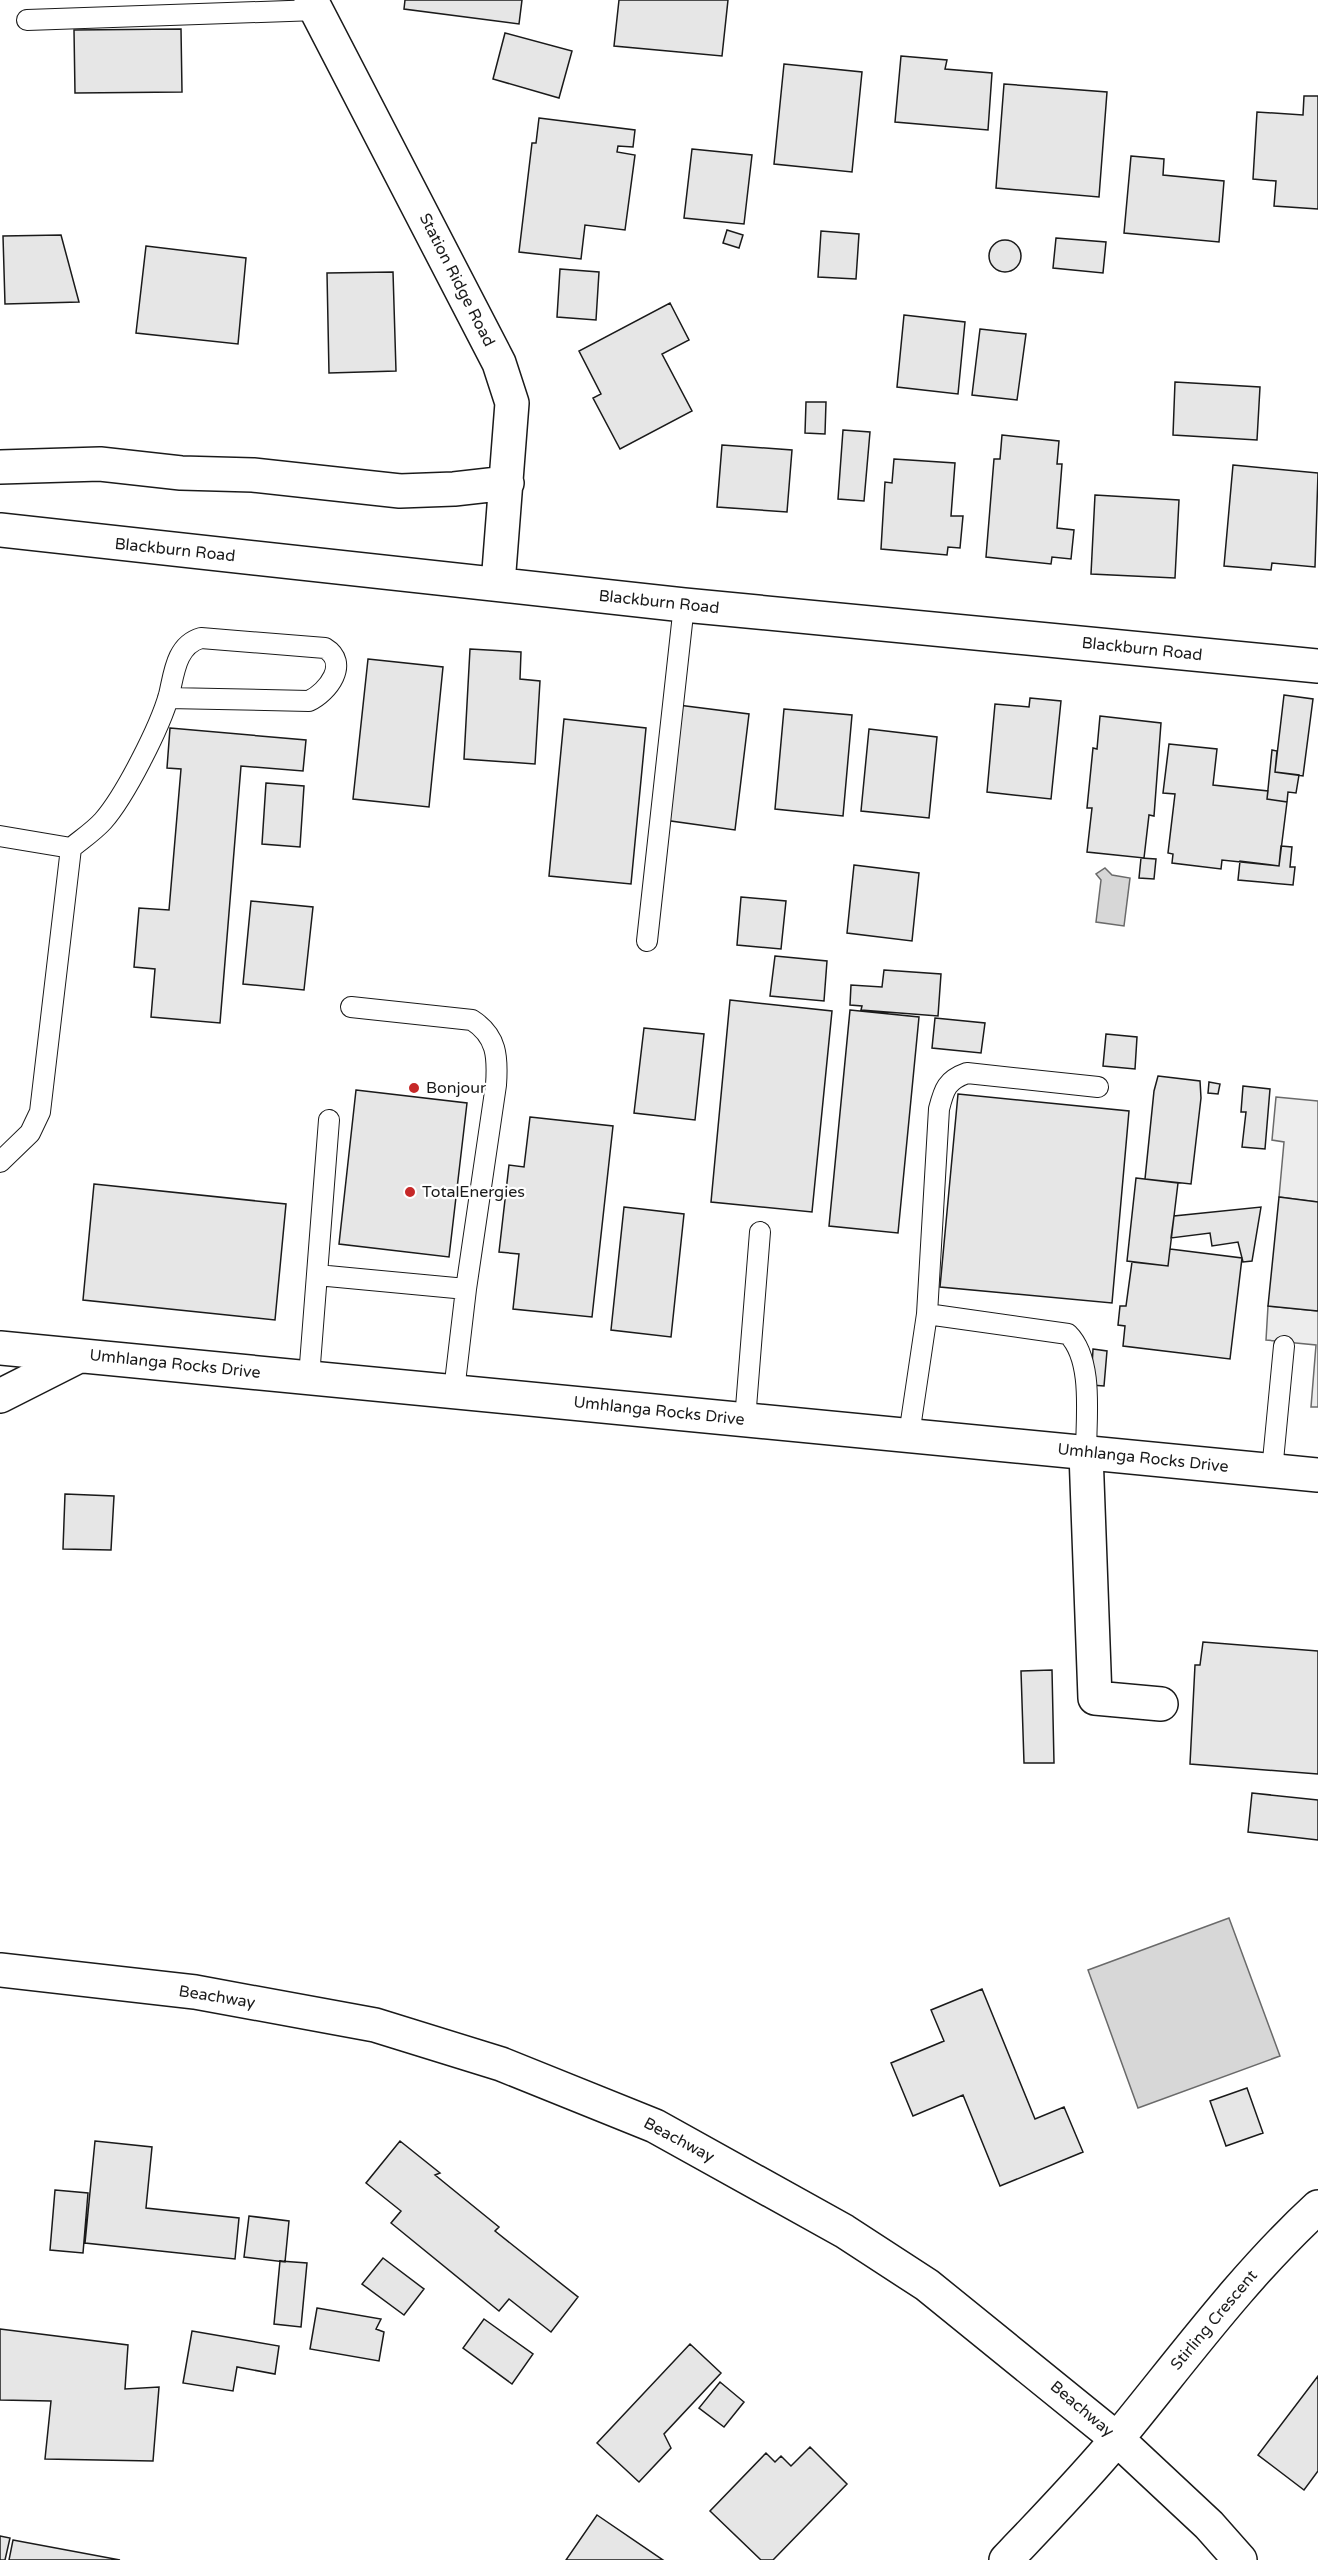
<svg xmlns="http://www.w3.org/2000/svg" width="1318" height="2560" viewBox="0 0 1318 2560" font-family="'Varela Round',sans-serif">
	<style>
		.built { fill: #ededed; stroke: #6a6a6a; stroke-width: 1.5 }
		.water { fill: #d7d7d7; stroke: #6a6a6a; stroke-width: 1.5 }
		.building { fill: #e6e6e6; stroke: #1a1a1a; stroke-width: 1.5 }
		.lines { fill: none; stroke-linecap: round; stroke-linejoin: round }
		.service-casing { stroke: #1a1a1a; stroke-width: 22 }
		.minor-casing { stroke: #1a1a1a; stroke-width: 36 }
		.secondary-casing { stroke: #1a1a1a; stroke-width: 36 }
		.service { stroke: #fff; stroke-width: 20 }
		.minor { stroke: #fff; stroke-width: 33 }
		.secondary { stroke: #fff; stroke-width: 33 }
		.poi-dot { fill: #c62828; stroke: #fff; stroke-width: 2 }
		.labels { text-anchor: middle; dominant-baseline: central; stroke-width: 4.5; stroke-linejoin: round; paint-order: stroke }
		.street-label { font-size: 16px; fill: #1a1a1a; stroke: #fff }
		.poi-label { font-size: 16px; fill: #1a1a1a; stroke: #fff; text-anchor: start }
	</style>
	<rect width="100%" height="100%" fill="#fff"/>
	<path class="built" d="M1276 1097 1318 1101V1202L1279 1197 1284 1142 1272 1140Z
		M1268 1306 1318 1311V1407H1311L1316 1345 1266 1340Z"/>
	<path class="water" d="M1105 868 1112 875 1130 878 1124 926 1096 922 1101 880 1096 874Z
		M1229 1918 1280 2056 1138 2108 1088 1970Z"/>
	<path class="building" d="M405 0H522L519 24 404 9Z
		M619 0H728L722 56 614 46Z
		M181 29 182 92 75 93 74 30Z
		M505 33 572 51 559 98 493 79Z
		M901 56 947 60 945 69 992 73 988 130 895 122Z
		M784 64 862 72 852 172 774 164Z
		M1004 84 1107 92 1099 197 996 188Z
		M1304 96H1318V209L1274 206 1276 181 1253 179 1257 112 1303 115Z
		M539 118 635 130 633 147 618 146 617 152 635 155 625 230 585 225 581 259 519 252 532 143H536Z
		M692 149 752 155 744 224 684 218Z
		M1131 156 1164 159 1163 175 1224 181 1219 242 1124 233Z
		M727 230 743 235 739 248 723 243Z
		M821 231 859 234 856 279 818 277Z
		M61 235 79 302 5 304 3 236Z
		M1056 238 1106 242 1103 273 1053 268Z
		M989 256a16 16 0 1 1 32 0a16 16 0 1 1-32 0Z
		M146 246 246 258 238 344 136 333Z
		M560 269 599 272 596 320 557 317Z
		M393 272 396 371 329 373 327 273Z
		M670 303 689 340 662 354 692 411 620 449 593 398 601 394 579 351Z
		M904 315 965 322 958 394 897 387Z
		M980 329 1026 334 1017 400 972 395Z
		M1175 382 1260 387 1257 440 1173 435Z
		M806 402H826L825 434 805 433Z
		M843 430 870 432 864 501 838 499Z
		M1002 435 1059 441 1057 464H1062L1057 528 1074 530 1071 559 1052 557 1051 564 986 557 994 459H1000Z
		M722 445 792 450 787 512 717 507Z
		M894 459 955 463 951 516H963L960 548 948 547 947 555 881 549 885 482 892 483Z
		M1233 465 1318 473 1315 567 1272 563 1271 570 1224 566Z
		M1095 495 1179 500 1175 578 1091 574Z
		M470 649 521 652 520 679 540 681 535 764 464 759Z
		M368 659 443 667 429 807 353 799Z
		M1284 695 1313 699 1303 776 1275 772Z
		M1030 698 1061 701 1051 799 987 792 995 704 1029 707Z
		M678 705 749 714 735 830 664 820Z
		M784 709 852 715 843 816 775 809Z
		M1100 716 1161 723 1154 816 1149 815 1144 858 1087 852 1092 808H1087L1093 748 1097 749Z
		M564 719 646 728 631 884 549 876Z
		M170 728 306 740 303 771 241 766 220 1023 151 1017 155 969 134 967 139 908 169 910 181 769 167 768Z
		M869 729 937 737 929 818 861 811Z
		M1169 744 1217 749 1213 785 1268 791 1267 799 1287 802 1279 866 1222 860 1221 869 1172 863 1173 854 1168 853 1175 794 1163 793Z
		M1272 750 1277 751 1275 772 1299 775 1296 793 1288 792 1287 802 1267 799Z
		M266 783 304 786 300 847 262 844Z
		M1281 846 1292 847 1290 867H1295L1293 885 1238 880 1240 861 1279 866Z
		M1141 858 1156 859 1154 879 1139 878Z
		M854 865 919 873 912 941 847 933Z
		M741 897 786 901 781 949 737 945Z
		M251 901 313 907 304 990 243 984Z
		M775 956 827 961 824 1001 770 996Z
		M884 970 941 974 938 1016 861 1010 862 1006 850 1005 851 985 882 987Z
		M730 1000 832 1011 812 1212 711 1202Z
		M850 1010 919 1017 898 1233 829 1226Z
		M935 1018 985 1023 981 1053 932 1048Z
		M644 1028 704 1034 695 1120 634 1113Z
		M1106 1034 1137 1037 1135 1069 1103 1066Z
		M1158 1076 1200 1081 1201 1098 1191 1184 1145 1179 1154 1091Z
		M1209 1082 1220 1084 1218 1094 1208 1093Z
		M1243 1086 1270 1089 1265 1149 1242 1147 1246 1112H1241Z
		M356 1090 467 1103 449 1257 339 1244Z
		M958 1094 1129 1111 1112 1303 940 1287Z
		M530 1117 613 1126 592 1317 513 1309 519 1254 499 1252 509 1165 524 1167Z
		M1136 1178 1178 1183 1168 1266 1127 1261Z
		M94 1184 286 1204 275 1320 83 1300Z
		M1279 1197 1318 1202V1311L1268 1306Z
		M624 1207 684 1214 671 1337 611 1330Z
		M1261 1207 1252 1261 1243 1262 1238 1242 1212 1246 1210 1233 1171 1238 1174 1216Z
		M1170 1249 1242 1258 1230 1359 1123 1346 1125 1326 1118 1325 1120 1306H1126L1132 1262 1168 1266Z
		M1093 1349 1107 1351 1104 1386 1091 1385Z
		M65 1494 114 1496 111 1550 63 1549Z
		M1203 1642 1318 1651V1774L1190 1764 1195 1665H1200Z
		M1052 1670 1054 1763H1024L1021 1671Z
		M1252 1793 1318 1800V1840L1248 1832Z
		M982 1989 1035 2119 1064 2107 1083 2152 1000 2186 963 2095 913 2116 891 2063 944 2041 931 2010Z
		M1247 2088 1263 2133 1226 2146 1210 2101Z
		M95 2141 152 2147 146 2208 239 2218 235 2259 85 2243Z
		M400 2141 440 2173 435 2175 499 2227 495 2231 578 2297 551 2332 509 2299 499 2311 391 2223 401 2211 366 2183Z
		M55 2190 88 2193 83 2253 50 2250Z
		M249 2216 289 2221 285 2262 244 2257Z
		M383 2258 424 2289 404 2315 362 2284Z
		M280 2261 307 2263 301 2327 274 2324Z
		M317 2308 381 2319 376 2329 384 2332 379 2361 310 2349Z
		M484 2319 533 2354 512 2384 463 2348Z
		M0 2329 128 2345 125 2389 159 2387 153 2461 45 2459 51 2401 0 2400Z
		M192 2331 279 2346 275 2374 237 2367 233 2391 183 2383Z
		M690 2344 721 2373 664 2434 671 2448 639 2482 597 2443Z
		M1318 2376V2471L1304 2490 1258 2455Z
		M720 2382 744 2402 724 2427 699 2408Z
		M810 2447 847 2484 773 2560H761L710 2511 766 2453 775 2462 781 2456 791 2466Z
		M597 2515 663 2560H566Z
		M0 2536 10 2538 5 2560H0Z
		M13 2540 120 2560H9Z"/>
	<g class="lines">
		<g class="service-casing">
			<path id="service" d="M27 20 317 10
				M0 836 71 848 40 1112 30 1133 0 1162
				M71 848C82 839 94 831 103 821 125 796 160 727 169 695 174 674 176 645 201 638L325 648C350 663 328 692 309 701L168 698
				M647 941 684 605
				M351 1007 472 1020C497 1036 498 1057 496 1085L466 1289 454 1391
				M317 1275 466 1289
				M927 1314 939 1109C944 1089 947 1080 967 1073L1098 1087
				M309 1377 329 1120
				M745 1420 760 1232
				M909 1435 927 1314 1068 1334C1094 1360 1086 1418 1086 1453
				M1272 1471 1284 1346"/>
		</g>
		<g class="minor-casing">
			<path id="minor" d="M311 0 499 363 512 403 498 584
				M0 467 100 464 181 473 253 475 400 491 454 489 507 483
				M0 530 684 605 1318 666
				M1086 1453 1095 1698 1161 1704
				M0 1970 195 1992 375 2025 501 2064 655 2126 844 2231 927 2285 1117 2439 1209 2525 1240 2560
				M1006 2560C1044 2520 1082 2481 1117 2439 1182 2360 1243 2276 1318 2207"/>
		</g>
		<g class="secondary-casing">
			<path id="secondary" d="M0 1348 1318 1475
				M0 1396 79 1356"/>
		</g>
		<use href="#service" class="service"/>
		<use href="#minor" class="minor"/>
		<use href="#secondary" class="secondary"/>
	</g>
	<g class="poi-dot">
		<circle cx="414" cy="1088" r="6"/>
		<circle cx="410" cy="1192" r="6"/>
	</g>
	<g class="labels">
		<g class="street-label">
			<text transform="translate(457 280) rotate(63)">Station Ridge Road</text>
			<text transform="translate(175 550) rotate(6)">Blackburn Road</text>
			<text transform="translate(659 602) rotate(6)">Blackburn Road</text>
			<text transform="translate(1142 649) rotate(6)">Blackburn Road</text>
			<text transform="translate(175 1364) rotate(6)">Umhlanga Rocks Drive</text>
			<text transform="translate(659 1411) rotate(6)">Umhlanga Rocks Drive</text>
			<text transform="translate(1143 1458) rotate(6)">Umhlanga Rocks Drive</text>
			<text transform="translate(217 1997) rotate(9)">Beachway</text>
			<text transform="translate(679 2140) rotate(28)">Beachway</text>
			<text transform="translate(1214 2320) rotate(-50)">Stirling Crescent</text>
			<text transform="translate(1082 2409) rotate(40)">Beachway</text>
		</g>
		<g class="poi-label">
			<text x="426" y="1088">Bonjour</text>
			<text x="422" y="1192">TotalEnergies</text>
		</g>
	</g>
</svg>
